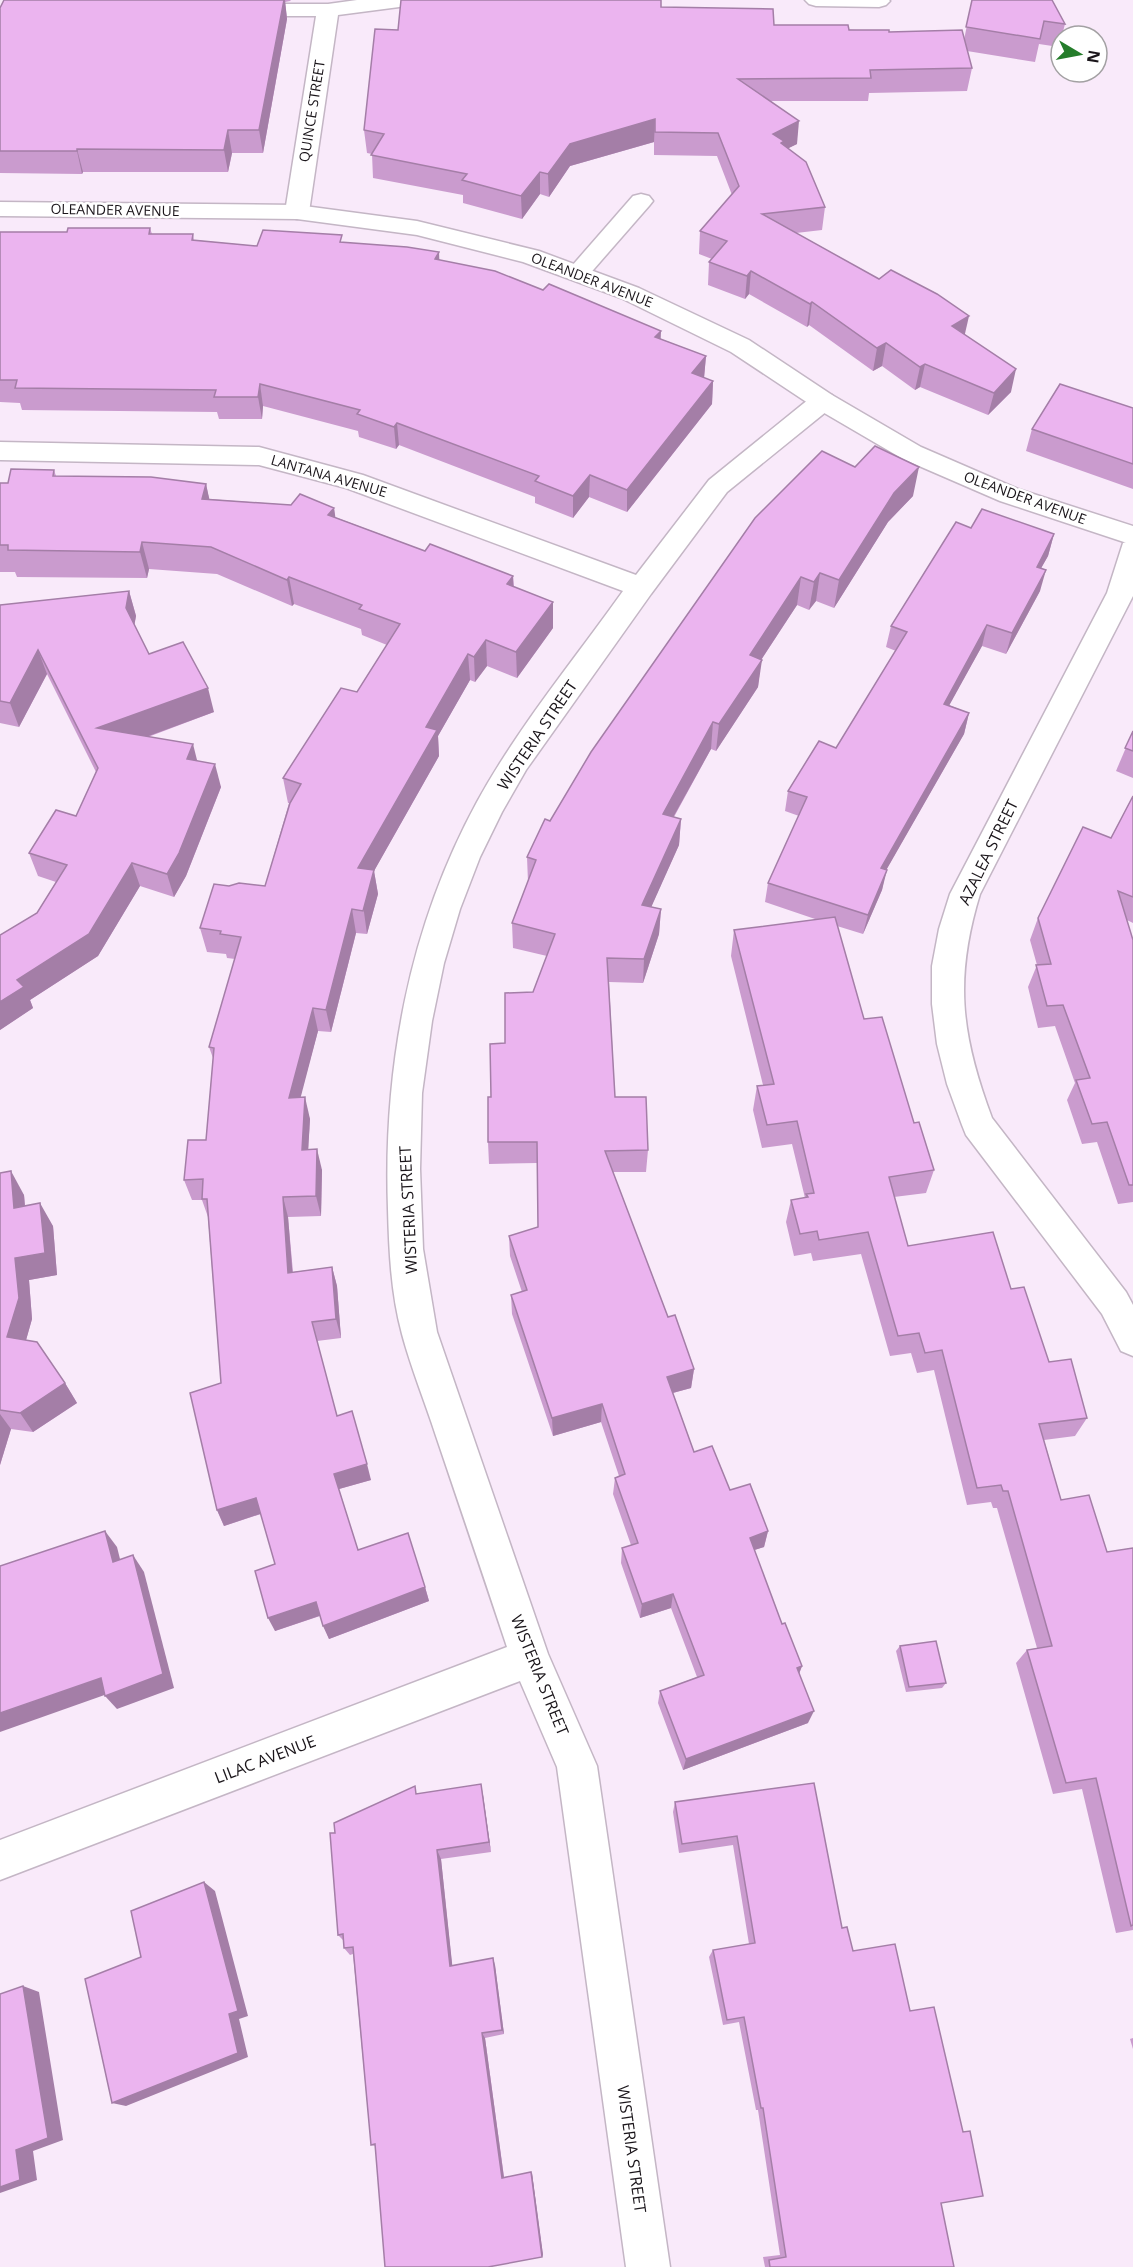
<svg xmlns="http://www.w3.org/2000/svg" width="1133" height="2267" viewBox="0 0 1133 2267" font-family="'Open Sans',sans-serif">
<rect width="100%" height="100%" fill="#f9eafa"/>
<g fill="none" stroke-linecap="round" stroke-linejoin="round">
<defs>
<g id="street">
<path d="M357,0H418L414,4L407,6L338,15L309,212L305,217L297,219L289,217L285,212L316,16H241L233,15L230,10L233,5L241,4H328Z"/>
<path d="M805,0H889L890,1L886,5L879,7L816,6L809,4Z"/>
<path d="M641,194L649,196L653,201L649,206L587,277L579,280L571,277L567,272L571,267L633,196Z"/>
<path d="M823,393L832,395L836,401L832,407L727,492L651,594L526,770L502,812L480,857L460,909L444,963L432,1021L422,1093L420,1169L423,1249L437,1332L548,1654L597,1766L670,2267H626L557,1767L520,1681L0,1880V1840L507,1647C484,1577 460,1507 436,1436C425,1402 411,1368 402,1334C391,1294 389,1250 388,1209C383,1068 409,927 477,802C518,727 574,660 623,591L346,488L259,465L0,460V442L259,447L363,475L636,575L709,480L814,395Z"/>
<path d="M1133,540V596L980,894C954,979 961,1035 992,1118L1126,1292L1133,1305V1356L1121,1351L1102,1314L966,1135L962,1125L947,1084L937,1044L932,1004V966L939,929L950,894L1107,593L1123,543Z"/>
</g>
<path id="secondary" d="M0,202L297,205L417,221L539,251L639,288L749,340L832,395L921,447L1018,489L1133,526V545L1000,501L903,459L814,407L731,352L621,298L523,262L417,235L297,219L0,216Z"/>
</defs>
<!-- street casing -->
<use href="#street" stroke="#c4b6c5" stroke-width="3"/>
<!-- secondary casing -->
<use href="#secondary" stroke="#c4b6c5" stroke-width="3"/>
<!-- street -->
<use href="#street" fill="#fff" fill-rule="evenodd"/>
<!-- secondary -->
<use href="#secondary" fill="#fff" fill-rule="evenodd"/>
</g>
<!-- wall -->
<g fill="#ca9bce">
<path d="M4,0H291L290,1L285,2L287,19L263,153H232L228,172H83L82,174L0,173V8Z"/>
<path d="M972,0L1065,24L1059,47L1039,44L1035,62L967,51L972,68L967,91L869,93L868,101H771L797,144L788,148L825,207L822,230L796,233L965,335L1011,392L988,415L920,387L915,390L882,366L873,371L809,325L807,327L749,294L745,299L708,285L709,262L712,259L699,254L700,231L732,195L717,156L654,155V142L570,166L549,197L540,194L522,219L463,203V195L373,178L372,154L367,153L364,130L398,30L661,7L774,25L889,32L964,40Z"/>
<path d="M150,228L152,234H193L194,240L257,246L343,242L439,252V260L661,339L706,356L704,378L713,381L712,404L627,512L589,497L573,518L535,503V497L399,445L396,449L359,437L358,431L263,406L262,419H219L217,412L22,410L20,403L0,402V232H67Z"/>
<path d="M1133,408V489L1026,451L1032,429Z"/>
<path d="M54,470L56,476L206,484L209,499L334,508L335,517L425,551L513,576L514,587L553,602V628L517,678L487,666L475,682L470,680L438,736L439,756L374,871L378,894L367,934L356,933L331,1032L318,1031L300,1097L310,1119L308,1150L322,1170L321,1216L288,1217L293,1272L332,1267L337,1286L341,1338L317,1341L337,1416L371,1480L339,1489L358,1550L425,1587L429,1601L329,1639L320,1616L275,1631V1564L261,1514L224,1526L217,1510L221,1383L208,1217L202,1200H192L184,1180L206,1140L213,1058L209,1047L235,959L227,958L226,954L207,952L200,928L229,886H265L289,803H288L283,778L357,692L387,645L362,635L361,629L294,604L292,606L217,574L149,569L147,578L17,577L15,572H0V483H8Z"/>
<path d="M913,496L888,522L834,608L816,601L809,610L797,605L761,660L758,687L716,751L711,749L674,817L681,819L679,845L651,907L661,909L659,934L643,983L609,982L615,1097L648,1150L646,1172H613L668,1317L694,1369L691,1388L673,1393L694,1452L768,1531L764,1547L754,1550L782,1624L802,1666L799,1674L808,1723L683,1770L658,1703L660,1691L697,1677L671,1608L640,1618L621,1563L622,1548L631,1545L613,1494L615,1478L619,1476L601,1422L553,1436L512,1314L511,1295L522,1292L510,1256L509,1236L538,1227L537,1163L489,1164L488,1142L491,1097L505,1043L533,992L547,956L513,948L512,923L528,882L527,857L755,518Z"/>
<path d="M971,528L1054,534L1048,556L1041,568L1040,591L1006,654L982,646L949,705L969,713L964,734L886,870L882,890L863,934L837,926L864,1019L914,1123L934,1170L926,1193L894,1197L908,1246L1011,1289L1049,1362L1087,1418L1075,1436L1044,1440L1061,1500L1107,1552L1133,1548V1930L1116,1933L1082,1789L1053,1794L1016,1663L1027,1650L1037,1648L997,1508H993L991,1502L967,1505L934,1370L917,1373L911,1353L890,1356L861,1254L813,1261L811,1253L794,1256L786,1222L791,1200L805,1198L792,1144L762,1148L753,1110L757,1086L763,1085L731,956L734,930L818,920L765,902L768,883L799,816L785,811L788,791L836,748L896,651L886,647L891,626Z"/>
<path d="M129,591L136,616L134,625L149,654L214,712L148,737L197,760L221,787L186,876L174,897L140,886L98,956L30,1000L33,1008L0,1030L37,913L56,882L38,876L29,853L76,816L96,772L47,674L19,727L0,723V605Z"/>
<path d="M1133,731V778L1116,771Z"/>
<path d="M1133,796V923L1127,920L1133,940V1202L1118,1204L1097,1142L1082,1144L1067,1100L1075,1083L1055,1026L1038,1028L1028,987L1037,965L1030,940L1038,918L1111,838Z"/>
<path d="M0,1173L24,1195L25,1206L53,1226L57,1275L29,1280L32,1319L26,1340L65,1383L77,1403L33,1432L11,1429L0,1465Z"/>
<path d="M900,1646L946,1683L942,1688L906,1692L896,1651Z"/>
<path d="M814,1783L842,1928L853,1951L941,2203L954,2267H765L763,2257L780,2255L758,2110H756L739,2022L723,2025L709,1957L713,1950L749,1944L733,1845L679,1853L673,1812L675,1802Z"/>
<path d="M418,1794L483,1795L491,1852L441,1859L452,1965H495L504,2034L485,2038L504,2177L532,2173L543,2255L375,2146L371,2145L353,1954L350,1955L344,1948V1941L338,1935L335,1833Z"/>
<path d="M1133,2038V2049L1130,2039Z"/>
</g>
<!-- shaded-wall -->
<g fill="#a47ea7">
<path d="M284,0H285L287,19L263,153L259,130Z"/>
<path d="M655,119L654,142L570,166L549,197L548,174L570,144Z"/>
<path d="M799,121L797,144L783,151L773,134Z"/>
<path d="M228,130L232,153L228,172L224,150Z"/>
<path d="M77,149L83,172L82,174L77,151Z"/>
<path d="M540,172V194L522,219L521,196Z"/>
<path d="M439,252L440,275L435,259Z"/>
<path d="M751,271L749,294L745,299L747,276Z"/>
<path d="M812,302L809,325L807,327L810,304Z"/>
<path d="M969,316L964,338L952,326Z"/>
<path d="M661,331L660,354L655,337Z"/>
<path d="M886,343L882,366L873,371L877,348Z"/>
<path d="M706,356L704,378L692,373Z"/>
<path d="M925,364L920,387L915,390L920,367Z"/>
<path d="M1016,369L1011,392L988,415L994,393Z"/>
<path d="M713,381L712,404L627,512V490Z"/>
<path d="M260,384L263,406L262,419L258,397Z"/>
<path d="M397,423L399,445L396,449L394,427Z"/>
<path d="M919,467L913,496L888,522L834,608L839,580L894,493Z"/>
<path d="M590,475L589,497L573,518V496Z"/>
<path d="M206,484L212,511L202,499Z"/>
<path d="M334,508L338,535L328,515Z"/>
<path d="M1054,534L1048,556L1030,588L1037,567Z"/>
<path d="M142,542L149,569L147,578L140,552Z"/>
<path d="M1046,570L1040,591L1006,654L1012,633Z"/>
<path d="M820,573L816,601L809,610L814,582Z"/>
<path d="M513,576L514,603L507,584Z"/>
<path d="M289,577L294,604L292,606L287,580Z"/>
<path d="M801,577L797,605L746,683L750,655Z"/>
<path d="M129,591L136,616L133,633L126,608Z"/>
<path d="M553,602V628L517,678L516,652Z"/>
<path d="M987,625L982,646L939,724L944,704Z"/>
<path d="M486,640L487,666L475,682L474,657Z"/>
<path d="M38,650L47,674L19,727L10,703Z"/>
<path d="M468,654L470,680L438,736L439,756L374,871L378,894L367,934L358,868L426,727Z"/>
<path d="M762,660L758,687L716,751L719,724Z"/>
<path d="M208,688L214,712L105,752L97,728Z"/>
<path d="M969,713L964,734L876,888L881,868Z"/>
<path d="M713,722L711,749L661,839L663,814Z"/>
<path d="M193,744L199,768L187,759Z"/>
<path d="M215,764L221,787L186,876L174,897L167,874Z"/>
<path d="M681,819L679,845L641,930L642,905Z"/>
<path d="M132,863L140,886L98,956L30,1000L33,1008L0,1030V1002L17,980Z"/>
<path d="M887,870L882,890L863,934L868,915Z"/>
<path d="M352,909L356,933L331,1032L326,1010Z"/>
<path d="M661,909L659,934L643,983L644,959Z"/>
<path d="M313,1008L318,1031L295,1119L289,1098Z"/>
<path d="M305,1097L310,1119L307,1170L302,1150Z"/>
<path d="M317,1149L322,1170L321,1216L316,1196Z"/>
<path d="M11,1171L24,1195L27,1231L14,1208Z"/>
<path d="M283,1197L288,1217L294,1292L288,1273Z"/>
<path d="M40,1203L53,1226L57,1275L29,1280L32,1319L21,1358L7,1337L15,1258Z"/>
<path d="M332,1267L337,1286L341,1338L336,1319Z"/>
<path d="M694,1369L691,1388L665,1395L667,1377Z"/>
<path d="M65,1383L77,1403L33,1432L20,1413Z"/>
<path d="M602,1404L601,1422L553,1436L552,1418Z"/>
<path d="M0,1414L11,1429L0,1465Z"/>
<path d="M367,1464L371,1480L339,1489L334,1474Z"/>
<path d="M256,1498L263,1513L224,1526L217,1510Z"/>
<path d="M105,1531L117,1547L125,1579L113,1562Z"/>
<path d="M768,1531L764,1547L745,1553L750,1538Z"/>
<path d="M133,1555L144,1572L174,1688L117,1709L105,1696Z"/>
<path d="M425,1587L429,1601L329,1639L323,1626Z"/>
<path d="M673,1594L671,1608L640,1618L642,1604Z"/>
<path d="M316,1602L322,1615L275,1631L268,1618Z"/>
<path d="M802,1666L797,1679V1668Z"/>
<path d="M101,1678L113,1692L0,1732V1713Z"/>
<path d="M814,1711L808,1723L683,1770L686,1759Z"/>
<path d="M481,1784L483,1795L491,1852L489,1842Z"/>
<path d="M437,1850L441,1859L453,1972L450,1966Z"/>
<path d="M204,1882L215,1891L248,2016L239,2019L248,2057L126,2106L112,2103L229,2014Z"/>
<path d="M493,1958L495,1965L504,2034L502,2030Z"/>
<path d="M23,1986L39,1992L63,2140L33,2151L37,2180L0,2193V2187L16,2150Z"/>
<path d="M482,2033L485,2038L504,2178H502Z"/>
<path d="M531,2172L532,2173L543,2255L542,2257Z"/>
</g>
<!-- building -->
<g fill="#ebb4ef" stroke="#a47ea7" stroke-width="1.5">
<path d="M4,0H284L259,130H228L224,150L77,149V151H0V8Z"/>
<path d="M401,0H661V7L773,9L774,25H848L849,30H889V32L962,30L972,68L870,70L871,78L738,79L799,121L773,134L784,141L781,143L806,162L825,207L762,214L879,279L891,270L937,294L969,316L952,326L1016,369L994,393L925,364L920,367L886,343L877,348L812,302L810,304L751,271L747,276L709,262L727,241L700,231L739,186L718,133L655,132V119L570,144L548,174L540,172L521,196L462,180L467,174L371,155L384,134L364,130L375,29L398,30Z"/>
<path d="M972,0H1052L1065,24L1044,21L1040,39L966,27Z"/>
<path d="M68,228H150L149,234H193L192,240L257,246L263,230L342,235L340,242L407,247L439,252L435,259L495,271L543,290L549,284L661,331L655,337L706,356L692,373L713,381L627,490L590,475L573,496L535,481L539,476L397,423L394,427L357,414L360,410L260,384L258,397H214L216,390L15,388L17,380H0V232H67Z"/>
<path d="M1060,384L1133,408V464L1032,429Z"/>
<path d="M875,446L919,467L894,493L839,580L820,573L814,582L801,577L750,655L762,660L719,724L713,722L663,814L681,819L642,905L661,909L644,959L607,958L615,1097H646L648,1150L605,1151L668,1317L675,1315L694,1369L667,1377L694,1452L712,1446L730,1490L750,1484L768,1531L750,1538L782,1624L785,1623L802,1666L797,1668L814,1711L686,1759L660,1691L704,1675L673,1594L642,1604L622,1548L638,1543L615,1478L625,1474L602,1404L552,1418L511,1295L527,1290L509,1236L538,1227L537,1142H488V1097H491L490,1044L505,1043V993L533,992L555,934L512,923L536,860L527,857L545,819L550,821L591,752L755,518L822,451L855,467Z"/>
<path d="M11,469L54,470L53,476L151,477L206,484L202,499L291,505L300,494L334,508L328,515L425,551L430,544L513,576L507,584L553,602L516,652L486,640L474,657L468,654L426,727L437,730L358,868L374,870L363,911L352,909L326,1010L313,1008L289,1098L305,1097L302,1150L317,1149L316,1196L283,1197L288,1273L332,1267L336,1319L312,1322L337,1416L352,1411L367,1464L334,1474L358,1550L408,1533L425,1587L323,1626L316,1602L268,1618L255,1571L275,1564L256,1498L217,1510L190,1393L221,1383L207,1199H202L203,1179L184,1180L188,1140H206L214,1048L209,1047L241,937L220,934L221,931L200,928L214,884L229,886L239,883L265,886L290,803L301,784L283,778L341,688L357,692L400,624L359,609L362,605L289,577L287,580L211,547L142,542L140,552L8,550V545H0V483H8Z"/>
<path d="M982,509L1054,534L1037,567L1046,570L1012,633L987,625L944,704L969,713L881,868L887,870L868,915L768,883L807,797L788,791L819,741L836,748L907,632L891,626L956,522L971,528Z"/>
<path d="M129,591L126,608L149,654L183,642L208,688L97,728L193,744L187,759L215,764L179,853L167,874L132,863L89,934L17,980L24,987L0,1002V935L37,913L67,865L29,853L56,810L76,816L98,768L38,650L10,703L0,701V605Z"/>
<path d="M1133,731V751L1125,748Z"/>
<path d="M1133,796V897L1118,891L1133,940V1185H1129L1107,1122L1092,1124L1076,1080L1090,1078L1063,1005L1047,1006L1036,965L1051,964L1038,918L1083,827L1111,838Z"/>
<path d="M835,917L864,1019L882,1017L914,1123L919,1122L934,1170L889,1177L908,1246L993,1232L1011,1289L1024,1287L1049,1362L1071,1359L1087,1418L1039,1424L1061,1500L1089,1495L1107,1552L1133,1548V1925L1131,1926L1096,1778L1066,1783L1027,1650L1052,1646L1008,1491H1003L1001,1485L977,1488L942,1350L925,1353L919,1333L898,1336L868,1232L819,1240L817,1231L800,1234L791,1200L808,1197L806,1194L814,1193L797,1121L767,1125L757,1086L774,1084L734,930Z"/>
<path d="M11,1171L14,1208L40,1203L45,1253L15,1258L19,1298L7,1337L37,1342L65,1383L20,1413L0,1410V1173Z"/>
<path d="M105,1531L113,1562L133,1555L163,1674L105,1696L101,1678L0,1713V1566Z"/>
<path d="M936,1641L946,1683L909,1687L900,1646Z"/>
<path d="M814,1783L842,1928L847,1927L853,1951L895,1944L910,2011L934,2007L963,2132L970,2131L983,2196L941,2203L954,2267H770L769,2260L786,2257L763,2108H761L744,2017L727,2020L713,1950L755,1943L737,1836L682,1844L675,1802Z"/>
<path d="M481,1784L489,1842L437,1850L450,1966L493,1958L502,2030L482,2033L502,2178L531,2172L542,2257L488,2267H385L375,2144L371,2145L353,1947L344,1948L343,1934L338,1935L330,1833H335L334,1823L415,1786L416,1794Z"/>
<path d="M204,1882L238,2011L229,2014L238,2053L112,2103L85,1979L141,1957L131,1911Z"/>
<path d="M23,1986L48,2138L16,2150L20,2180L0,2187V1994Z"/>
</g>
<g text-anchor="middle" stroke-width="5" stroke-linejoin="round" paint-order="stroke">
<!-- far-street labels -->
<g font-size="14" fill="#1a151a" stroke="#fff">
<text transform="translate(312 111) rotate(-81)" y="5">QUINCE STREET</text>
<text transform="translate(115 210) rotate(1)" y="5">OLEANDER AVENUE</text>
<text transform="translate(592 280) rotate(21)" y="5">OLEANDER AVENUE</text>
<text transform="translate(329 476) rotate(16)" y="5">LANTANA AVENUE</text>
<text transform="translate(1025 498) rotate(20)" y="5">OLEANDER AVENUE</text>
</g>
<!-- street labels -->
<g font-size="16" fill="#1a151a" stroke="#fff">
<text transform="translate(537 735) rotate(-56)" y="6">WISTERIA STREET</text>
<text transform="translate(988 852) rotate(-64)" y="6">AZALEA STREET</text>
<text transform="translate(408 1210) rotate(-93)" y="6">WISTERIA STREET</text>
<text transform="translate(540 1675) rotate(68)" y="6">WISTERIA STREET</text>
<text transform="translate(265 1759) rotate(-21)" y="6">LILAC AVENUE</text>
<text transform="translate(632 2149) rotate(82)" y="6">WISTERIA STREET</text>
</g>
</g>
<!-- north arrow -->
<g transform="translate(1079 54) rotate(100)"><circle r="28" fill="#ffffff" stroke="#a3a1a3" stroke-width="1.5"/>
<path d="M0-4.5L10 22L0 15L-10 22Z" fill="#257d2b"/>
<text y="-9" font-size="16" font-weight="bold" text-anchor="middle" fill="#1a151a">N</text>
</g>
</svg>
